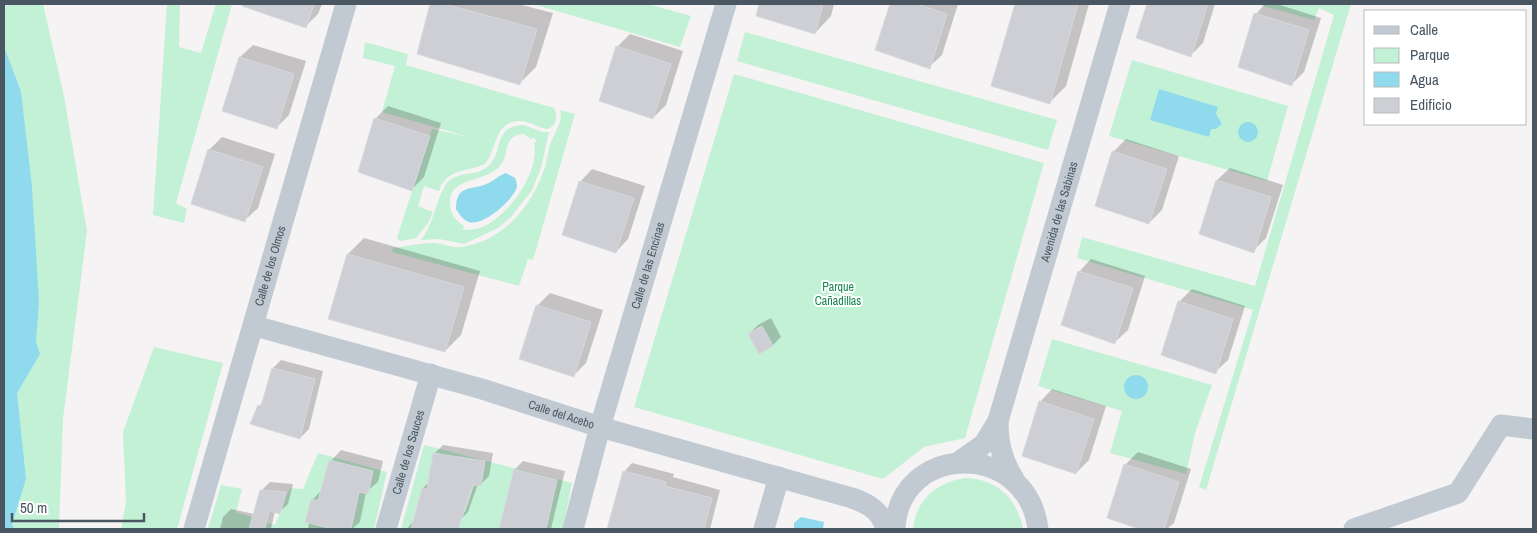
<svg xmlns="http://www.w3.org/2000/svg" width="1537" height="533" viewBox="0 0 1537 533" font-family="'Archivo Narrow',sans-serif">
<rect width="100%" height="100%" fill="#f5f3f3"/>
<!-- green -->
<g fill="#c3f1d5" fill-rule="evenodd">
<path d="M4,4H43L64,96L87,231L63,419L59,529H4Z"/>
<path d="M167,4H180L179,47L201,53L216,4H232L176,203L187,209L184,223L153,215Z"/>
<path d="M533,4H648L691,16L680,47Z"/>
<path d="M1256,4H1351L1206,490L1199,487L1253,310L1077,258L1082,237L1255,286L1334,15L1319,8L1314,20Z"/>
<path d="M745,32L1057,120L1048,150L737,61Z"/>
<path d="M365,42L408,54L406,65L554,108C558,116 557,125 548,129C538,128 531,122 521,121C494,120 497,150 485,164C468,172 446,168 439,191L424,186L418,206L433,212L428,223L416,238L400,241L397,238L432,129L469,137L382,112L395,66L363,58Z"/>
<path d="M1132,60L1288,106L1267,181L1109,136Z"/>
<path d="M734,74L1044,163L965,438L924,447L883,479L634,407Z"/>
<path d="M560,110L575,114L533,260L528,259L519,286L392,252L393,248C407,246 422,243 435,243C444,244 452,248 461,247C509,241 542,194 549,149C551,136 564,123 560,110Z"/>
<path d="M524,125L542,132H549L541,168L532,190L511,217L498,228L464,244L439,239L421,240C434,224 434,205 444,188C453,169 474,178 487,167C505,153 491,126 524,125ZM524,134L531,139L533,137L537,141L534,143C542,175 495,238 463,229L464,226C456,221 450,214 450,204C449,176 484,183 499,167C511,155 501,135 524,134Z"/>
<path d="M1052,339L1212,385L1195,433L1186,474L1110,453L1122,411L1038,386Z"/>
<path d="M154,347L223,363L177,529H121L126,503L123,432Z"/>
<path d="M424,445L572,483L563,529H401Z"/>
<path d="M318,453L387,472L374,529H208L221,485L242,489L236,512L275,525L290,488L303,489Z"/>
<path d="M965,478C997,479 1017,498 1023,529H913C915,500 938,482 965,478Z"/>
</g>
<!-- water -->
<g fill="#90daee">
<path d="M4,46L21,92L32,187L39,302L36,342L40,354L17,393L26,479L12,524L14,529H4Z"/>
<path d="M1159,89L1218,107L1216,114L1222,124L1216,129H1211L1209,137L1150,120Z"/>
<circle cx="1248" cy="132" r="10"/>
<path d="M506,173L515,178C516,180 517,184 517,186C515,199 483,227 469,222C463,220 459,214 456,209C456,183 473,191 489,183C495,180 499,175 506,173Z"/>
<circle cx="1136" cy="387" r="12"/>
<path d="M801,517L824,522L823,529H794V523Z"/>
</g>
<!-- shadow -->
<g fill="#0003" fill-rule="evenodd">
<path d="M255,4H322L318,14L306,26L253,9Z"/>
<path d="M432,4H518L553,13L536,67L520,83L419,53Z"/>
<path d="M761,4H834L831,16L815,33L757,15Z"/>
<path d="M891,4H958L942,55L929,67L877,50Z"/>
<path d="M1016,4H1089L1066,86L1050,102L993,85Z"/>
<path d="M1148,4H1215L1203,43L1191,55L1138,37Z"/>
<path d="M1265,4H1277L1321,18L1304,72L1292,84L1256,14Z"/>
<path d="M630,34L683,51L666,105L653,118L617,47Z"/>
<path d="M253,45L306,61L289,115L276,128L224,110L240,57Z"/>
<path d="M388,106L441,123L424,177L412,189L375,119Z"/>
<path d="M222,137L275,154L258,208L245,220L209,150Z"/>
<path d="M1126,139L1179,156L1162,210L1149,223L1113,152Z"/>
<path d="M1230,168L1283,185L1266,238L1253,251L1217,180Z"/>
<path d="M592,169L645,186L628,239L616,252L580,182Z"/>
<path d="M364,238L480,271L461,335L445,351L330,318L348,254Z"/>
<path d="M1091,259L1145,276L1128,330L1115,342L1079,272Z"/>
<path d="M1192,289L1245,306L1228,360L1215,372L1179,302Z"/>
<path d="M550,293L603,310L586,363L573,376L537,306Z"/>
<path d="M771,318L781,337L773,345L760,353L749,334L758,325Z"/>
<path d="M281,360L323,371L309,429L300,438L259,406L264,401L273,368Z"/>
<path d="M1052,389L1106,406L1089,460L1076,473L1040,402Z"/>
<path d="M443,445L493,453L489,476L480,485L478,484L468,512L460,520L458,529H407L414,520L423,488L429,482L434,454ZM474,479H476L465,512H462Z"/>
<path d="M341,450L383,461L378,482L366,492L360,522L352,529H308L312,500L322,490L331,461Z"/>
<path d="M1138,452L1191,469L1174,523L1167,529H1143L1109,518L1125,465Z"/>
<path d="M523,461L565,471L551,529H500L515,469Z"/>
<path d="M632,463L674,474L673,477L720,490L710,529H609L624,472Z"/>
<path d="M270,482L293,484L288,504L279,512L275,511L271,529H220L223,517L231,509L254,514L261,491Z"/>
</g>
<!-- building -->
<g fill="#cdcfd5" stroke="#d7d9de">
<path d="M242,4H314L306,28L242,6Z"/>
<path d="M430,4H444L537,29L520,85L417,54Z"/>
<path d="M759,4H823L815,34L756,16Z"/>
<path d="M890,4H917L947,14L930,69L875,50Z"/>
<path d="M1015,4H1078L1050,104L991,86Z"/>
<path d="M1147,4H1208L1191,57L1136,38Z"/>
<path d="M1254,13L1309,30L1292,86L1238,67Z"/>
<path d="M616,46L671,64L653,119L599,101Z"/>
<path d="M239,57L294,74L277,129L222,111Z"/>
<path d="M374,118L430,136L412,191L358,172Z"/>
<path d="M208,149L263,167L245,222L191,204Z"/>
<path d="M1112,151L1167,169L1149,224L1095,206Z"/>
<path d="M1216,180L1271,197L1254,253L1199,234Z"/>
<path d="M579,181L634,198L616,253L562,235Z"/>
<path d="M347,254L464,287L445,352L328,319Z"/>
<path d="M1078,271L1133,288L1115,344L1061,325Z"/>
<path d="M1178,301L1233,319L1216,374L1161,355Z"/>
<path d="M536,305L591,322L574,377L519,359Z"/>
<path d="M762,326L773,346L759,354L748,334Z"/>
<path d="M272,368L315,379L300,439L250,424L258,405L261,406Z"/>
<path d="M1039,401L1094,419L1076,474L1022,456Z"/>
<path d="M433,453L485,461L481,486L473,485L458,529H411L422,488L427,489Z"/>
<path d="M329,460L373,471L368,494L359,492L351,529H333L305,522L311,499L318,501Z"/>
<path d="M1124,464L1179,482L1164,529H1139L1107,518Z"/>
<path d="M514,469L557,480L546,529H499Z"/>
<path d="M623,471L666,482L665,486L712,498L704,529H607Z"/>
<path d="M260,490L286,492L280,514L269,511L265,529H249Z"/>
</g>
<g fill="none" stroke-linecap="round" stroke-linejoin="round">
<!-- street -->
<g stroke="#c1cad2" stroke-width="21">
<path id="s1" d="M255,326L482,389L600,427L852,498C869,504 881,511 886,529"/>
<path d="M998,421C998,443 1002,460 1014,479"/>
<path id="s2" d="M957,463L984,444L998,421L1120,4"/>
<path id="s3" d="M194,529L346,4"/>
<path id="s4" d="M386,529L431,374"/>
<path id="s5" d="M573,529L600,427L726,4"/>
<path d="M764,529L779,477"/>
<path d="M895,529C899,442 1027,440 1038,529"/>
<path d="M1354,529L1458,493L1501,425L1533,429"/>
</g>
</g>
<g text-anchor="middle" stroke-width="4" stroke-linejoin="round" paint-order="stroke">
<!-- street labels -->
<g font-size="12" fill="#4a5661" stroke="#fff">
<text dy="4" stroke="none"><textPath href="#s2" startOffset="278">Avenida de las Sabinas</textPath></text>
<text dy="4" stroke="none"><textPath href="#s5" startOffset="274">Calle de las Encinas</textPath></text>
<text dy="4" stroke="none"><textPath href="#s3" startOffset="274">Calle de los Olmos</textPath></text>
<text dy="4" stroke="none"><textPath href="#s1" startOffset="319">Calle del Acebo</textPath></text>
<text dy="4" stroke="none"><textPath href="#s4" startOffset="80">Calle de los Sauces</textPath></text>
</g>
<!-- park labels -->
<g font-size="12" fill="#17864f" stroke="#fff">
<text x="838" y="291">Parque<tspan x="838" dy="14">Cañadillas</tspan></text>
</g>
</g>
<!-- border -->
<rect width="1537" height="533" fill="none" stroke="#4a5661" stroke-width="10"/>
<!-- legend -->
<rect x="1364" y="10" width="162" height="115" fill="#ffffff" stroke="#b7bbc0"/>
<rect x="1374" y="26" width="25" height="8" fill="#c1cad2" stroke="#b7bbc0"/>
<text x="1410" y="35" font-size="15" fill="#4a5661">Calle</text>
<rect x="1374" y="48" width="25" height="15" fill="#c3f1d5" stroke="#b7bbc0"/>
<text x="1410" y="60" font-size="15" fill="#4a5661">Parque</text>
<rect x="1374" y="72" width="25" height="15" fill="#90daee" stroke="#b7bbc0"/>
<text x="1410" y="85" font-size="15" fill="#4a5661">Agua</text>
<rect x="1374" y="98" width="25" height="15" fill="#cdcfd5" stroke="#b7bbc0"/>
<text x="1410" y="110" font-size="15" fill="#4a5661">Edificio</text>
<!-- scale -->
<path d="M12 513v8h132v-8" fill="none" stroke="#4a5661" stroke-width="2.5"/>
<text x="20" y="513" font-size="15" fill="#4a5661" stroke="#ffffff" stroke-width="4" paint-order="stroke">50 m</text>
</svg>
